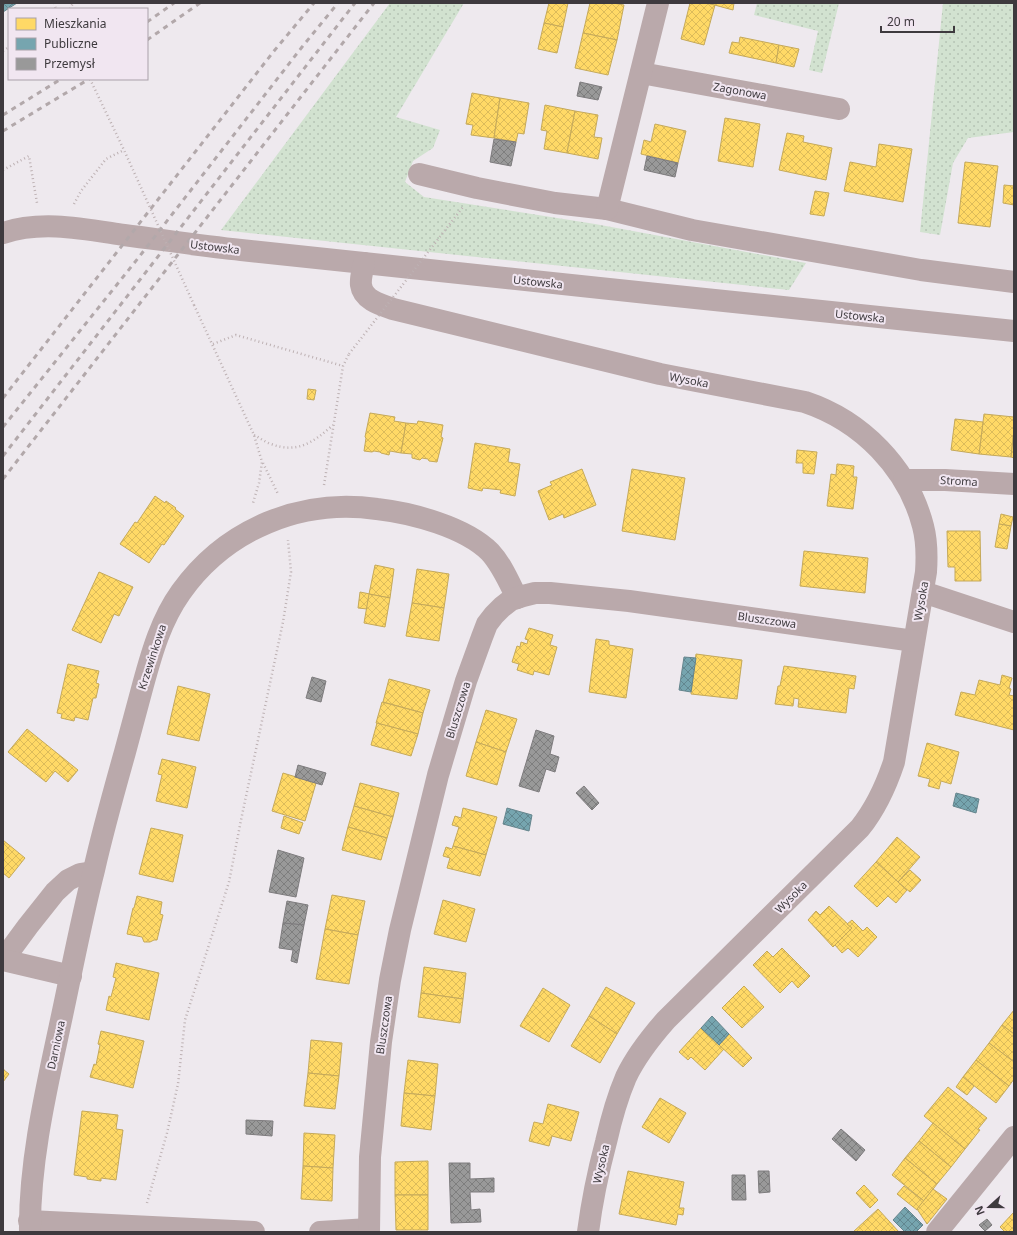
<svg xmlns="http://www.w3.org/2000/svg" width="1017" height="1235" viewBox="0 0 1017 1235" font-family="'Noto Sans',sans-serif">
<defs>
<pattern id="grass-dots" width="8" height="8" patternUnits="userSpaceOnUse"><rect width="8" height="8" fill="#d2e2d0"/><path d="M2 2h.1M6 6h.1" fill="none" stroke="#b5c3b4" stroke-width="1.8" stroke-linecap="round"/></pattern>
<pattern id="homes-cross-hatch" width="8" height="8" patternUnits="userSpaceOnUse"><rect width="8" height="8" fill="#ffd966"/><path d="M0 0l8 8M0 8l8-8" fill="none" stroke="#dcbb5a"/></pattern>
<pattern id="public-cross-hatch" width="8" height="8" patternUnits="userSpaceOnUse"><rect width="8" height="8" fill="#76a5af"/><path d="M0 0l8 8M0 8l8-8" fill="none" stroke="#628790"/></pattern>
<pattern id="industry-cross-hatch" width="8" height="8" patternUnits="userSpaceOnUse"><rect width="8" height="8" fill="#999"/><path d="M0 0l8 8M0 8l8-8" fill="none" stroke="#7e7e7e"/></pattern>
</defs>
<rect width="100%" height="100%" fill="#eee9ee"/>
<!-- grass -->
<g fill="url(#grass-dots)">
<path d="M390,3H464L396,117L440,130L433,148L413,161L405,182L424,197L595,224L806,263L789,290L221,230Z"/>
<path d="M757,3H839L822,73L809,70L818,31L754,15Z"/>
<path d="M943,3H1014V132L968,138L953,163L940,235L920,232Z"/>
</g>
<!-- homes -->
<g fill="url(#homes-cross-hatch)" stroke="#c5a95a">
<path d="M549,3H568L563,27L544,23Z"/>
<path d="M590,3H613L624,5L617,40L583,33Z"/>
<path d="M690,3H707L715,5L704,45L681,39Z"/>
<path d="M707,3H734L733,10Z"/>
<path d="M544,23L563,27L557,53L538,49Z"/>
<path d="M583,33L617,40L608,75L575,68Z"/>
<path d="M740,37L779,45L776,63L729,53L732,42L739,43Z"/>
<path d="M779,45L799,49L794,67L776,63Z"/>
<path d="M472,93L500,98L494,138L471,135L473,125L466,124Z"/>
<path d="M500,98L529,103L524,134L518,133L516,142L494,138Z"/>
<path d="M545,105L575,111L567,153L544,149L547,131L541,130Z"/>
<path d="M575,111L598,115L594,137L602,138L598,159L567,153Z"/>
<path d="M725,118L760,124L753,167L718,161Z"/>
<path d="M655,124L686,131L678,163L641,154L644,140L651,142Z"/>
<path d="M787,133L804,136L803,142L832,148L826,180L779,170Z"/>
<path d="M879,144L912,149L903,202L844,191L850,162L876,167Z"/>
<path d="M965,162L998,166L990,227L958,223Z"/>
<path d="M1004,185L1014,186V205L1003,203Z"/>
<path d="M815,191L829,193L824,216L810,214Z"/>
<path d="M308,389L316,390L314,400L307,399Z"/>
<path d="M370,413L395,417L394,421L406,423L401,453L390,451L389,455L381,453L380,452L374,451L372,452L364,451L366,438L365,437Z"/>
<path d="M984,414L1014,417V430L1011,457L979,454Z"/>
<path d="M955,419L983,422L979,454L951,450Z"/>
<path d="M418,421L443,425L441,437L443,438L437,462L429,461L428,459L422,458L420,460L412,458V454L401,453L406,423L417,424Z"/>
<path d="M1014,430V458L1011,457Z"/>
<path d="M475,443L510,449L508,462L520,464L515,496L500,493L501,490L483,488L482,491L468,488Z"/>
<path d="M797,450L817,452L814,474L803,473V463H796Z"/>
<path d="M837,464L854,466L853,477H857L853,509L827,506L831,474L836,475Z"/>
<path d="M582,469L596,505L564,518L563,514L549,520L538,491L552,485L550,482Z"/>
<path d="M632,469L685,478L675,540L622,531Z"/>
<path d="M155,496L165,503L166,501L176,508L175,509L184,516L164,545L162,544L149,563L120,544L135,522L137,523Z"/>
<path d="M1001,514L1013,517L1011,526L999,524Z"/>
<path d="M999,524L1011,526L1007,549L995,547Z"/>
<path d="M947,531H980L981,581H955V567H948Z"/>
<path d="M804,551L868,558L865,593L800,586Z"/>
<path d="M375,565L394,569L390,598L369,594Z"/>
<path d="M417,569L449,574L444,608L412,603Z"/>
<path d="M99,572L133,587L119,616L114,614L101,643L72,630Z"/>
<path d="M360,592L370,594L367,609L358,608Z"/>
<path d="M369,594L390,598L385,627L364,623Z"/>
<path d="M412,603L444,608L439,641L406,636Z"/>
<path d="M529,628L553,635L550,645L557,647L549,675L534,671L533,675L517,670L519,664L512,662L517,646L520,647L521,642L527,644L528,640L525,639Z"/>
<path d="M596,639L609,641V645L633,649L626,698L589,692Z"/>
<path d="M696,654L742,660L737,699L691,694Z"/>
<path d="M68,664L99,671L96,683L99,684L96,698H93L88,720L75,717L74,721L61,718L62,714L57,713Z"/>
<path d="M784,666L856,676L854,689L849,688L846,713L798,707L799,699L794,698L793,706L775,704L778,686H780Z"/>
<path d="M1002,675L1012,678L1009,688L1011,689L1009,695L1014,696V730L955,715L961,692L975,695L979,680L1000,685Z"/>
<path d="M389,679L430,690L423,713L383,702Z"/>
<path d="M178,686L210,694L199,741L167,734Z"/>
<path d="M382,702L423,713L418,734L376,723Z"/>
<path d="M486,710L517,719L506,752L476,742Z"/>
<path d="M377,723L418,734L411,756L371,745Z"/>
<path d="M27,729L78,770L68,782L55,771L46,782L8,752Z"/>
<path d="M476,742L506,752L497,785L466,776Z"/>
<path d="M927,743L959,752L951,784L941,781L939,789L928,786L930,779L918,776Z"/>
<path d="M162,759L196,767L187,808L156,801L162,775L158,774Z"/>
<path d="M283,773L316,783L305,821L272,811Z"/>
<path d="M360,783L399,793L393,817L354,806Z"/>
<path d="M354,806L393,817L387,838L348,827Z"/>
<path d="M463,808L497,817L486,855L453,846L459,827L452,825L455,816L461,818Z"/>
<path d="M284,816L303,823L299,834L281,828Z"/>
<path d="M348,827L387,838L381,860L342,850Z"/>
<path d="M151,828L183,835L173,882L139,874Z"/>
<path d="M897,837L920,857L898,882L876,862Z"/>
<path d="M3,840L25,858L9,878L3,873Z"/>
<path d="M453,846L486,855L480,876L447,868L450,858L443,856L446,847L452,849Z"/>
<path d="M876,862L907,890L896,903L888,896L877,907L854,886Z"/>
<path d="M910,870L921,880L910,892L898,882Z"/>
<path d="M332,895L365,901L358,935L325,929Z"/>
<path d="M137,896L162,902L160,914L163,915L157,940H154L150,942H144L142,937L127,934L133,908H134Z"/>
<path d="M443,900L475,909L466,942L434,934Z"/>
<path d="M829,906L852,928L833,947L808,920L816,911L820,915Z"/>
<path d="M852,920L863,931L867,927L877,937L858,957L848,948L842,953L835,945L852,928L847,924Z"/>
<path d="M325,929L358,935L349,984L316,979Z"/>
<path d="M782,948L810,976L798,988L792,981L780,993L753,965L767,951L773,957Z"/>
<path d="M116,963L159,973L149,1020L106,1010L109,996L111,997L116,978L113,977Z"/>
<path d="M424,967L466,973L463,999L421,993Z"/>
<path d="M744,986L764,1007L742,1028L722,1008Z"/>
<path d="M606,987L635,1003L617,1034L589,1016Z"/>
<path d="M543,988L570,1005L549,1042L520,1026Z"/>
<path d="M421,993L463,999L460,1023L418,1017Z"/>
<path d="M1014,1010V1034L1002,1025Z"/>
<path d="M589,1016L617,1034L600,1063L571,1046Z"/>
<path d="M1002,1025L1014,1034V1062L989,1043Z"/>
<path d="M701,1028L724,1049L705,1070L691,1057L688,1060L679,1052Z"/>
<path d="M101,1031L144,1041L133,1088L90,1077L94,1064L96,1065L100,1045L98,1044Z"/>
<path d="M729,1034L752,1058L743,1067L719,1045Z"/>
<path d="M311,1040L342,1043L339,1076L308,1073Z"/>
<path d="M989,1043L1014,1062V1079L1009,1086L976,1060Z"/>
<path d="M408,1060L438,1064L435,1096L404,1093Z"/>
<path d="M976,1060L1009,1086L996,1103L963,1077Z"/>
<path d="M3,1067L4,1070L9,1074L3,1082Z"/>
<path d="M308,1073L339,1076L335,1109L304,1106Z"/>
<path d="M963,1077L974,1086L967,1095L956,1087Z"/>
<path d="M948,1087L987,1118L978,1129L980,1130L965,1149L924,1116Z"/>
<path d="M404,1093L435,1096L431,1130L401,1126Z"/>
<path d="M660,1098L686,1113L669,1143L642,1127Z"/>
<path d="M548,1104L579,1112L571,1141L552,1136L549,1146L529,1141L534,1122L543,1124Z"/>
<path d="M82,1111L118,1115L116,1129L123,1130L116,1180L101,1178V1181L87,1179V1177L74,1175Z"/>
<path d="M933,1123L965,1149L951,1167L919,1141Z"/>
<path d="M304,1133L335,1135L333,1168L303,1166Z"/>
<path d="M919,1141L951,1167L937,1184L905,1158Z"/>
<path d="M905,1158L937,1184L924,1201L892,1175Z"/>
<path d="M428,1161V1195H395V1162Z"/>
<path d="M303,1166L333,1168L332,1201L301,1199Z"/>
<path d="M628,1171L684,1182L679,1208H684L683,1215L678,1214L676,1225L619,1214Z"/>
<path d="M864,1185L878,1200L870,1208L856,1193Z"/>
<path d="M904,1186L924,1201L917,1210L897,1194Z"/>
<path d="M933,1189L947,1199L927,1224L917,1209Z"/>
<path d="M395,1195H428V1230H396Z"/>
<path d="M878,1209L899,1232H853Z"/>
<path d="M1014,1212V1232H1005L1000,1227Z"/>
</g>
<!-- public -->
<g fill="url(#public-cross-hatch)" stroke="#65858d">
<path d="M3,3H17L3,12Z"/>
<path d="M684,657L696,658L691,692L679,690Z"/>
<path d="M956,793L979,799L976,813L953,806Z"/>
<path d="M507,808L532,815L529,831L503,824Z"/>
<path d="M712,1016L729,1034L719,1045L701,1028Z"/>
<path d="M905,1207L923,1225L916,1232H905L893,1220Z"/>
</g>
<!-- industry -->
<g fill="url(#industry-cross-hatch)" stroke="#7e7c7e">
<path d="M580,82L602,87L598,100L577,96Z"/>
<path d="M494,139L516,142L511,166L490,162Z"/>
<path d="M647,156L678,163L675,177L644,170Z"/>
<path d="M312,677L326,681L321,702L306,698Z"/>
<path d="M536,730L554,736L550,754L559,757L555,772L546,769L539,792L519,786Z"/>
<path d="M298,765L326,773L322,785L295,777Z"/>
<path d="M584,786L599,803L592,810L576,793Z"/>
<path d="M278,850L304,858L296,897L269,892Z"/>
<path d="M287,901L308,905L304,925L283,923Z"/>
<path d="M283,923L304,925L297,963L291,961L293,950L279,948Z"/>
<path d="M246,1120L273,1121L272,1136L246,1134Z"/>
<path d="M841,1129L865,1150L856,1161L832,1139Z"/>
<path d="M449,1163H470V1179L494,1178V1192H470L471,1210L480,1209L481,1222L451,1223Z"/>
<path d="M758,1171H769L770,1192L759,1193Z"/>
<path d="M732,1175H745L746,1200H732Z"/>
<path d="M987,1219L992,1225L985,1231L979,1225Z"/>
</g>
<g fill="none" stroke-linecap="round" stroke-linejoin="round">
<!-- path -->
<g stroke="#bdb1b3" stroke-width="2.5" stroke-dasharray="1 3" stroke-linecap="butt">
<path d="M54,3L56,9"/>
<path d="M70,9L73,3"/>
<path d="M3,51L9,47"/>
<path d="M3,170L29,156L37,203"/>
<path d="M74,204L81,191L106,159L124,150"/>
<path d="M194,305L254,435L262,462L259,483L253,503"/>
<path d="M213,344L236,335L343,366"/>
<path d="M254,435C260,438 265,442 271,444C297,454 314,442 333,425"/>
<path d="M263,463L278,494"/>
<path d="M324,485L343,366L349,354"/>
<path d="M147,1203L167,1133L178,1084L185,1020L229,882L241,820L283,622L291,572L288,540"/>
</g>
<!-- minor -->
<g stroke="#baa9ab" stroke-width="22">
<path d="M641,73L839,109"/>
<path d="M419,174L477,188L555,203L607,209L692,230L921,270L1014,282"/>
<path d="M607,209L658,3"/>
<path d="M3,233C42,220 84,229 124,235C163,240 202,246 241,250C499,277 756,305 1014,331"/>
<path d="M364,263C363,270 360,278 361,285C363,300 381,305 393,309L660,374L805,402C862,421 908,468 923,526C927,541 927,557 926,572L894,762C886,786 876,808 860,828L666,1020C651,1037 636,1056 626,1077C617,1098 611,1120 606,1142C598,1172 592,1201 588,1232"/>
<path d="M904,480H945L1014,484"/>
<path d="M923,592L1014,622"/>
<path d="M3,960L28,926L55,892L68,880L80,874L93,872"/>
<path d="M3,960L71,976"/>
<path d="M29,1221L254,1232"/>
<path d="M30,1232C29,1159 48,1082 63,1011C73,964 82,917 94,870C103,830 114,791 125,752C131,729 137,707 143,685C152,652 161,620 181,592C226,529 301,498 377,509C412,513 465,527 490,552C502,565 509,582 517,598"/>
<path d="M320,1232L369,1229"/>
<path d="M369,1232L370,1157L381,1042L390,980L400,930L438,775L466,681L482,637L487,624L494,615L502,607L511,600L523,596L535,593H550L629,601L914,641"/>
<path d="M937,1232L1014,1137"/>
</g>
<!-- rail -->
<g stroke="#b2a8aa" stroke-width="3" stroke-dasharray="5 5" stroke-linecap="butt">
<path d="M147,22L174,3"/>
<path d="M147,40L200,3"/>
<path d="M3,115L61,79"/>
<path d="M3,131L89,79"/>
<path d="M3,398L274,51L314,3"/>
<path d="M3,427L139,257L302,47L338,3"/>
<path d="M3,456L355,3"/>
<path d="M3,479L374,3"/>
</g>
<!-- path-bridge -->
<g stroke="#bdb1b3" stroke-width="2.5" stroke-dasharray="1 3" stroke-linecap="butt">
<path d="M90,79L124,150L194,305"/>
<path d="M349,354L463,207"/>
</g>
</g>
<g text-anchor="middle" stroke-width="4" stroke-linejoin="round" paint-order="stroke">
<!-- street labels -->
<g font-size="11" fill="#3e3a3e" stroke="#f1e6f1">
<text transform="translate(740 91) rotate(10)" y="4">Zagonowa</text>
<text transform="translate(215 247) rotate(7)" y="4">Ustowska</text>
<text transform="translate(538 282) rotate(6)" y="4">Ustowska</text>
<text transform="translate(860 316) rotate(6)" y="4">Ustowska</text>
<text transform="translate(689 380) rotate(11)" y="4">Wysoka</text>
<text transform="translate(959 481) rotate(3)" y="4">Stroma</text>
<text transform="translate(921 601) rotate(-80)" y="4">Wysoka</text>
<text transform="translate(767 620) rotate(8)" y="4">Bluszczowa</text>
<text transform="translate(152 657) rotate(-72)" y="4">Krzewinkowa</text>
<text transform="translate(458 710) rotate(-73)" y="4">Bluszczowa</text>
<text transform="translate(791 897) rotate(-45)" y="4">Wysoka</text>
<text transform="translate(384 1025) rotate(-82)" y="4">Bluszczowa</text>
<text transform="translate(56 1045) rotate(-78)" y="4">Darniowa</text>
<text transform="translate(601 1164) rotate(-77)" y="4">Wysoka</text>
</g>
</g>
<!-- border -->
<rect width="1017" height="1235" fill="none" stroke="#3e3a3e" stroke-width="8"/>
<!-- legend -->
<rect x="8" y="8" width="140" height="72" fill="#f1e6f1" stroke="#a9a1a9"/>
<rect x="16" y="18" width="20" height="12" fill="#ffd966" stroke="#a9a1a9"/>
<text x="44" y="28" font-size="12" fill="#3e3a3e">Mieszkania</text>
<rect x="16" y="38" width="20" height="12" fill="#76a5af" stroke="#a9a1a9"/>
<text x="44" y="48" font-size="12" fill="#3e3a3e">Publiczne</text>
<rect x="16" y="58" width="20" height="12" fill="#999999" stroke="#a9a1a9"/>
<text x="44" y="68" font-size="12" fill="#3e3a3e">Przemysł</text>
<!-- north arrow -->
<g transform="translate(989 1207) rotate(249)" stroke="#f1e6f1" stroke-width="3" paint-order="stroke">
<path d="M0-3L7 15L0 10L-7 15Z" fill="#3e3a3e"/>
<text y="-6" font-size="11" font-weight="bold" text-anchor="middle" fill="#3e3a3e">N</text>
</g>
<!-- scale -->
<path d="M881 26v6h73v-6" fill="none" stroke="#3e3a3e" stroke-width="2"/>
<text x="887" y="26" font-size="12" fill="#3e3a3e" stroke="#f1e6f1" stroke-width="3" paint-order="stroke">20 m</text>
</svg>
